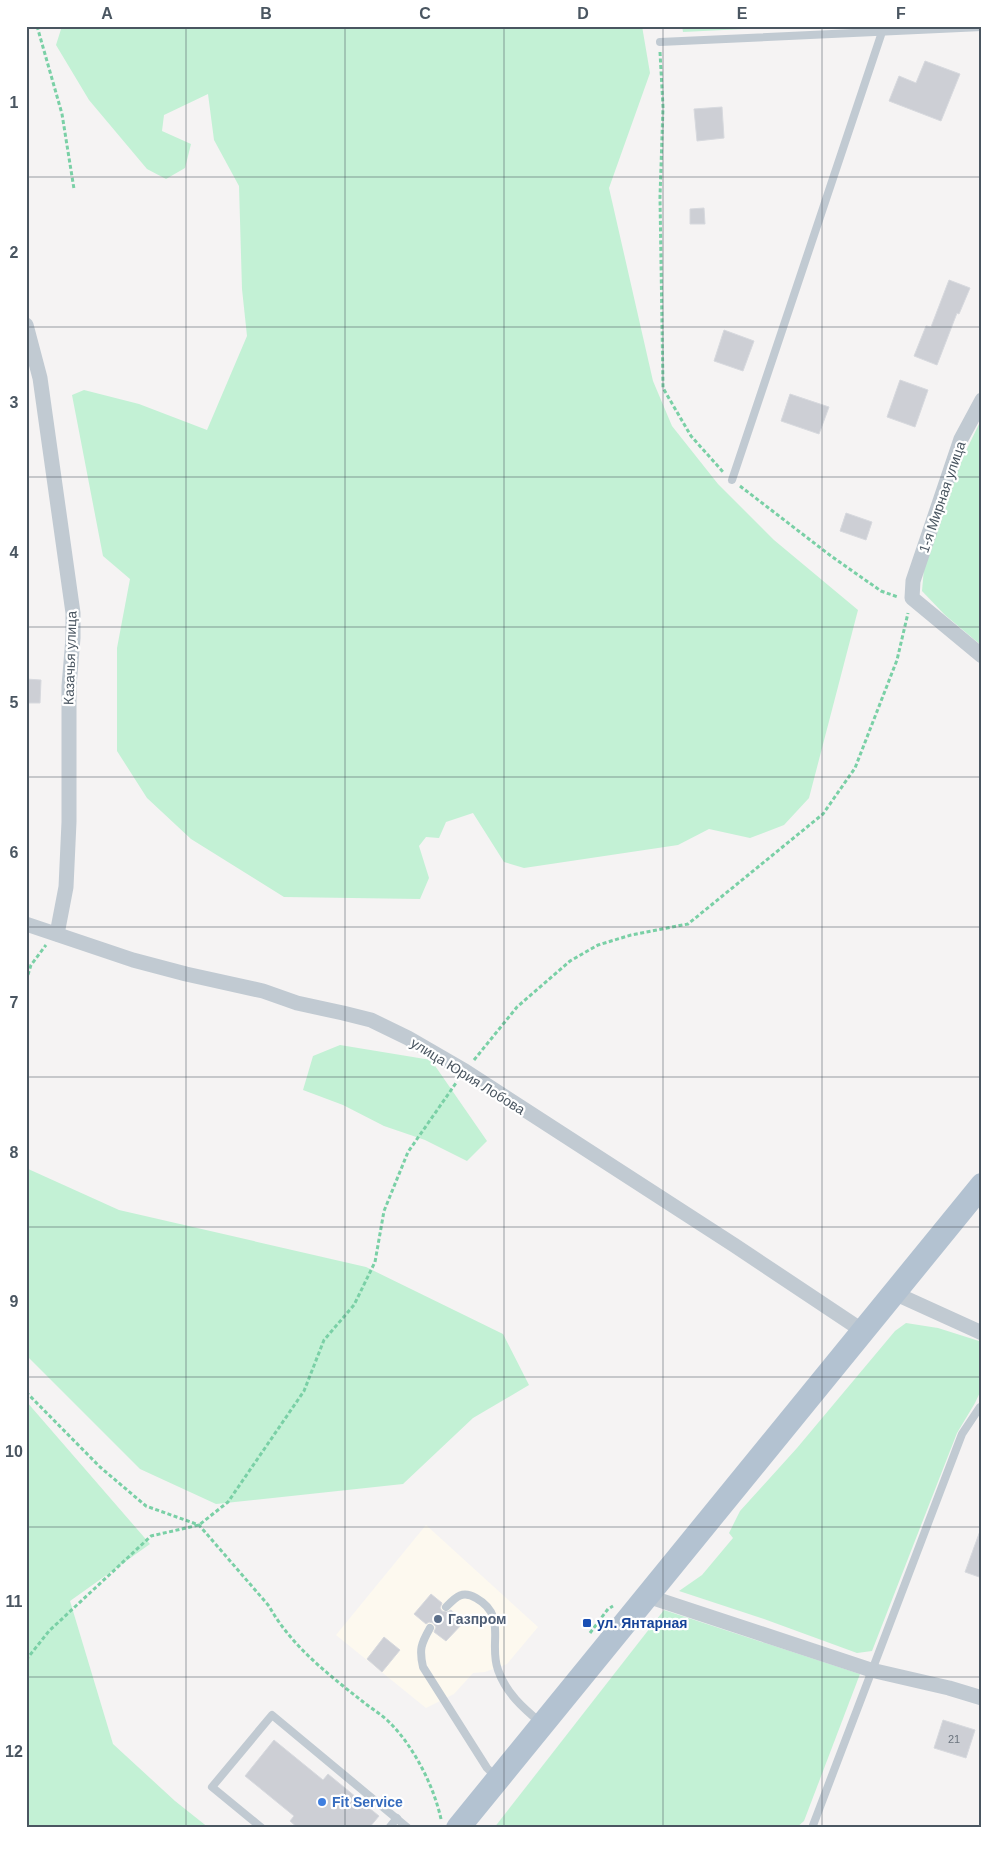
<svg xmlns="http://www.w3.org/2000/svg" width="1008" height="1854" viewBox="0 0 1008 1854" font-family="Helvetica,sans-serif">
<rect width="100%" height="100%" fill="#f5f3f3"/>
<!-- commercial -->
<path fill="#fdf9ef" d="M426,1525L538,1627L507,1664L485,1672L473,1673L454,1694L426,1708L336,1635Z"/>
<!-- green -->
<g fill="#c3f1d5">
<path d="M62,26H642L650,73L609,188L653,381L672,426L718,484L774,540L858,610L809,798L784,825L750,838L709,829L678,845L524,868L504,862L473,813L446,822L439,838L426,837L419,846L429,878L420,899L284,897L191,839L147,798L117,751V648L130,579L103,556L72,395L84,390L139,404L207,430L247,336L242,289L239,186L214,140L208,94L164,115L162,131L191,144L185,168L166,179L147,169L89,100L56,45Z"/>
<path d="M682,26H807L683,32Z"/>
<path d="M982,418V646L945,615L922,591L924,568L960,463Z"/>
<path d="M340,1045L431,1060L487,1141L467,1161L425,1140L384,1126L343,1105L303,1090L313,1056Z"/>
<path d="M26,1168L119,1210L366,1267L503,1334L529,1385L473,1418L403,1484L216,1504L140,1469L26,1355Z"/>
<path d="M906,1323L938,1328L979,1341L982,1345V1388L975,1403L957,1433L872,1651L857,1653L764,1619L679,1591L702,1575L733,1538L729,1533L740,1511L797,1448L895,1331Z"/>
<path d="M26,1401L150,1544L70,1601L113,1744L175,1801L209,1828H35L26,1825Z"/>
<path d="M664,1610L860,1674L804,1821L796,1828H494Z"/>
</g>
<!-- building -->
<g fill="#cdcfd5" stroke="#d7d9de">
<path d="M925,61L960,74L941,121L889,101L899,76L916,83Z"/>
<path d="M722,107L724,138L697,141L694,109Z"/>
<path d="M704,208L705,224H690V209Z"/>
<path d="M949,280L970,288L959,314L957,313L937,365L914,356L926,326L931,327Z"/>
<path d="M724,330L754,341L743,371L714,361Z"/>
<path d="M900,380L928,390L915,427L887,417Z"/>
<path d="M790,394L829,407L819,434L781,421Z"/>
<path d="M846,513L872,522L866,540L840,531Z"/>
<path d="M26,679L41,680L40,703H26Z"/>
<path d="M980,1531H982V1578L965,1572Z"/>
<path d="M431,1594L442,1603L440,1608L442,1611L447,1612L451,1610L464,1622L446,1641L434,1632L436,1627L433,1623L429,1622L426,1624L414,1614Z"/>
<path d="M384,1637L400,1650L382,1672L367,1659Z"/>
<path d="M943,1720L975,1730L966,1758L934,1748Z"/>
<path d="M274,1740L323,1780L328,1774L379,1816L369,1828H298L290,1821L294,1816L245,1776Z"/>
</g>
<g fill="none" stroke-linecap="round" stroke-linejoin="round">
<!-- path -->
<g stroke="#7ad0a6" stroke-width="3" stroke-dasharray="4 2.5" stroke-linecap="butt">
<path d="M37,26L62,114L74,189"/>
<path d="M660,52L663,107L660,197L663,388L691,436L724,473"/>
<path d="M740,486L831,556L881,591L898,597"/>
<path d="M26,981L31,965L46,945"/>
<path d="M474,1060L517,1007L570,961L598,945L631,935L688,924L823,814L855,768L897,660L908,613"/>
<path d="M26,1392L100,1467L146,1506L199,1525L269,1606C291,1646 328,1674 362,1701C372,1709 384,1716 392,1725C415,1749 434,1787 441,1819"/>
<path d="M590,1633L608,1609L613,1606"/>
<path d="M26,1660L49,1631L151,1536L199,1525L228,1502L304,1391L324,1340L354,1305L375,1262L384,1211L408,1152L456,1083"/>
<path d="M26,1717V1728"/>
</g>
<!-- lane -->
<g stroke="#c1cad2" stroke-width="8">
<path d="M660,42L982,27"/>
<path d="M732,480L882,32"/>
<path d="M446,1607C456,1597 462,1590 476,1598C508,1616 488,1643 498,1670C506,1693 523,1708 541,1723"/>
<path d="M430,1628C421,1644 419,1649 423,1667L487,1768L495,1776"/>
<path d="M262,1828L212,1787L272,1715L408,1828"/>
<path d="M389,1828L397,1818"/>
<path d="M812,1828L962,1434L980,1407H982"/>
</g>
<!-- street -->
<g stroke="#c1cad2" stroke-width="15">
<path d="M26,325L40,378L73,613V638L69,686V822L66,887L57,934"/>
<path d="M982,400L961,439L913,581L912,598L982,656"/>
<path d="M26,924L133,960L186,974L263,991L297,1003L343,1013L371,1020L408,1038L465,1071L734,1245L863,1331"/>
<path d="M894,1293L982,1333"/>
<path d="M647,1596L871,1670L949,1688L982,1698"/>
</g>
<!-- primary -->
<path stroke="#b3c2d1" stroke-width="24" d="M458,1828L982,1185"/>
</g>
<!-- grid -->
<path fill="none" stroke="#4a5661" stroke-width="1" stroke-opacity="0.55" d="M186,26V1828M345,26V1828M504,26V1828M663,26V1828M822,26V1828M26,177H982M26,327H982M26,477H982M26,627H982M26,777H982M26,927H982M26,1077H982M26,1227H982M26,1377H982M26,1527H982M26,1677H982"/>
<!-- markers -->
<circle fill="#5c6f8a" stroke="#fff" stroke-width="2" cx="438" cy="1619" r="5"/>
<rect fill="#1a4fb4" stroke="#fff" stroke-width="2" x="582" y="1618" width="10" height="10" rx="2.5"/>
<circle fill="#3f7fe0" stroke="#fff" stroke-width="2" cx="322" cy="1802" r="5"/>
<g text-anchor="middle" stroke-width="4.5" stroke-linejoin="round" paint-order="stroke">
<!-- number labels -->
<g font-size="11" fill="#6b747e">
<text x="954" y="1743">21</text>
</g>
<!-- street labels -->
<g font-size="14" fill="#4a5661" stroke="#fff">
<text transform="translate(942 497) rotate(-71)" y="5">1-я Мирная улица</text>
<text transform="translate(70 658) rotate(-88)" y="5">Казачья улица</text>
<text transform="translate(468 1076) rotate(32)" y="5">улица Юрия Лобова</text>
</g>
<!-- service labels -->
<g font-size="14" font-weight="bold" fill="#4e5e75" stroke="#fff" text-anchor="start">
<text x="448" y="1624">Газпром</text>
</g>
<!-- transit labels -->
<g font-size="14" font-weight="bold" fill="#164399" stroke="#fff" text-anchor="start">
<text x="597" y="1628">ул. Янтарная</text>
</g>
<!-- shop labels -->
<g font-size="14" font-weight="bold" fill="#366cbe" stroke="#fff" text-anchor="start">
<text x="332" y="1807">Fit Service</text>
</g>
</g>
<!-- border -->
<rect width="1008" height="1854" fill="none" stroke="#ffffff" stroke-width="55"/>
<rect x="28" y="28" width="952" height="1798" fill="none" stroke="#4a5661" stroke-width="2"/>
<g font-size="16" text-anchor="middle" font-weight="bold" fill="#4a5661">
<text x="107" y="19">A</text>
<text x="266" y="19">B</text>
<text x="425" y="19">C</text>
<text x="583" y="19">D</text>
<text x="742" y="19">E</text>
<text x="901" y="19">F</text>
<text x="14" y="108">1</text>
<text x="14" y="258">2</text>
<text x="14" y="408">3</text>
<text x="14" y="558">4</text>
<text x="14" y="708">5</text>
<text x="14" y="858">6</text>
<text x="14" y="1008">7</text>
<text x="14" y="1158">8</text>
<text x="14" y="1307">9</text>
<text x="14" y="1457">10</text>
<text x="14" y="1607">11</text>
<text x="14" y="1757">12</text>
</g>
</svg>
